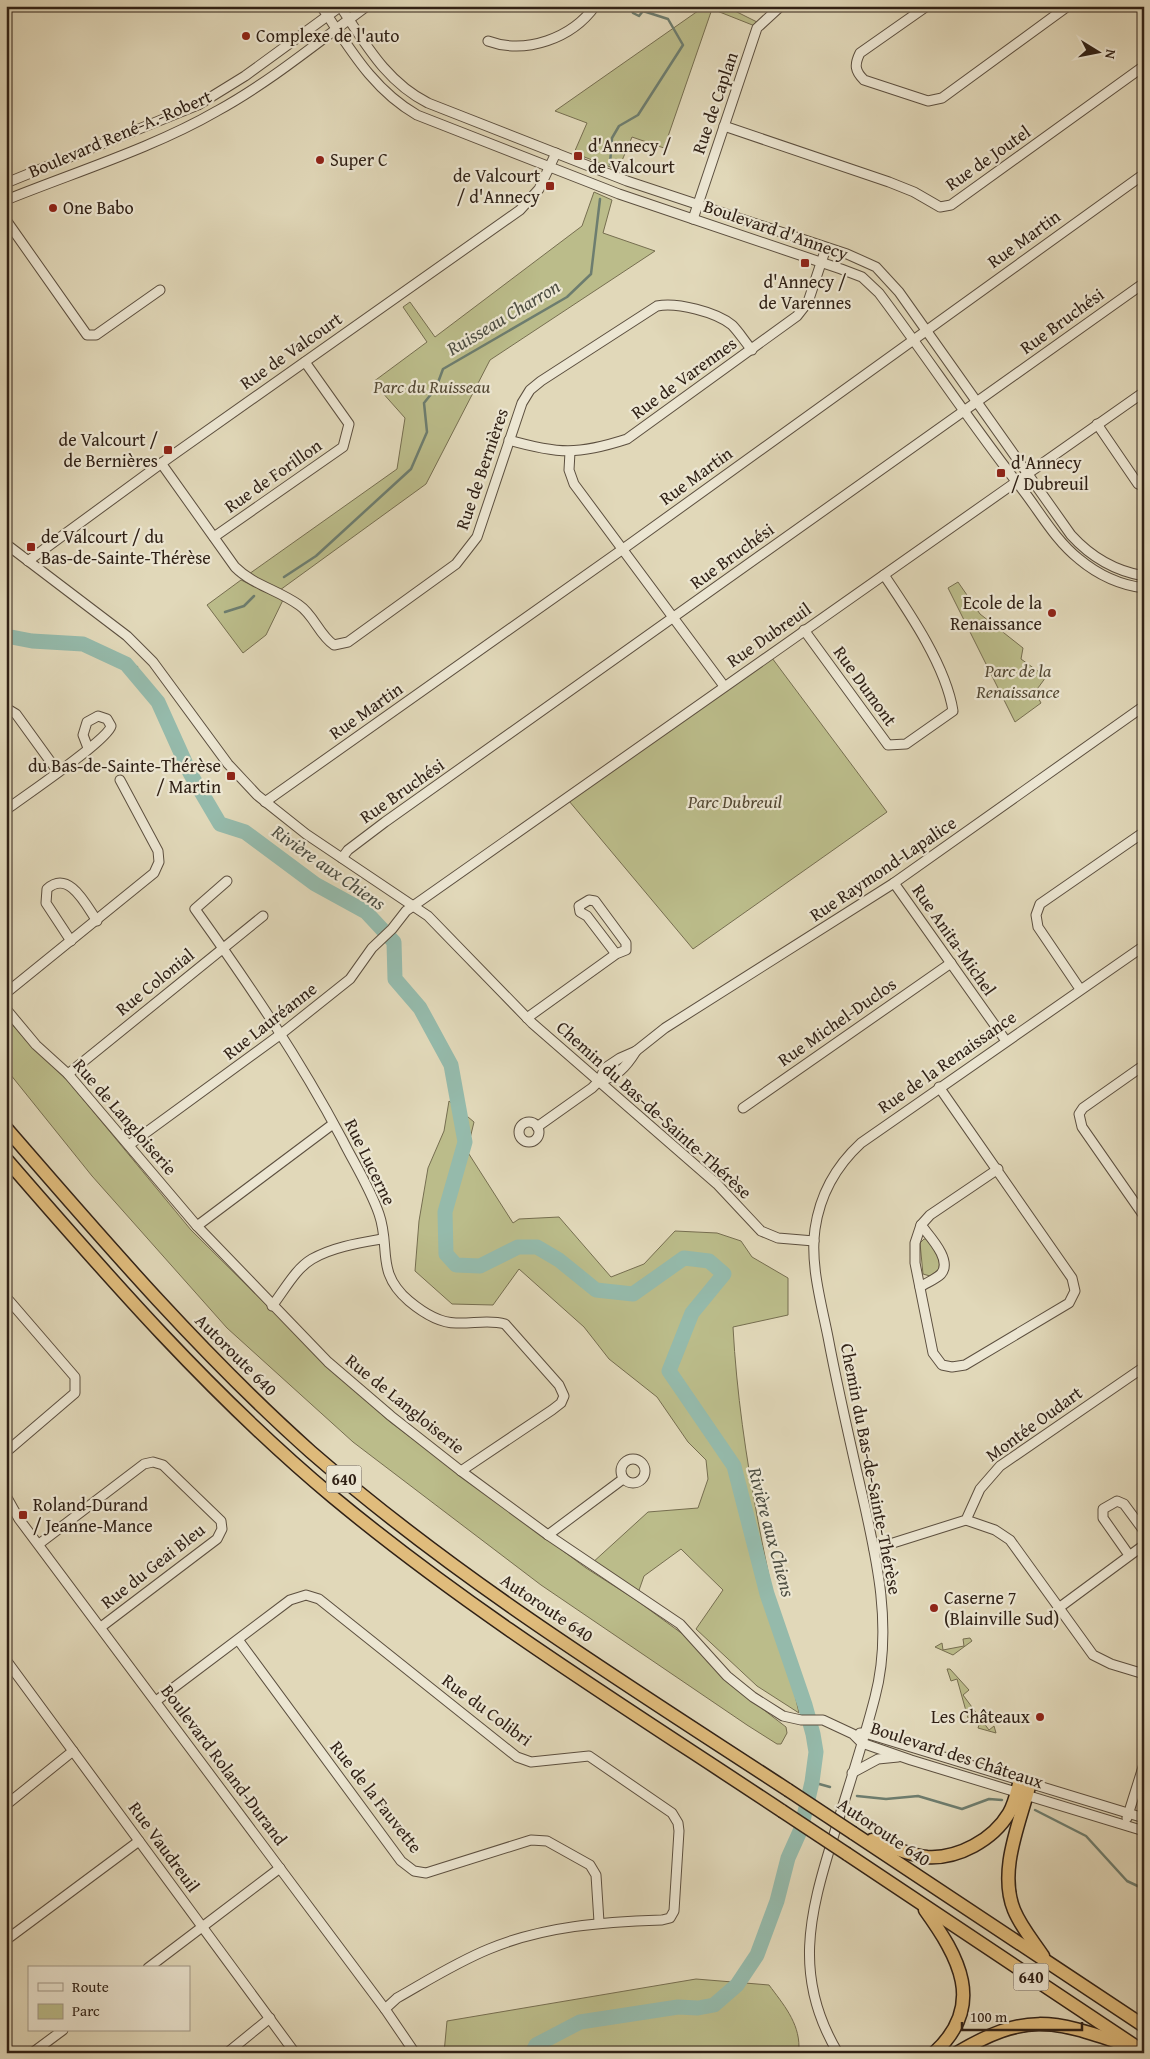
<svg xmlns="http://www.w3.org/2000/svg" width="1150" height="2059" viewBox="0 0 1150 2059" font-family="'Gentium Book Plus',serif">
<rect width="100%" height="100%" fill="#e1d8b9"/>
<filter id="stains"><feTurbulence type="fractalNoise" baseFrequency=".004" numOctaves="4"/><feColorMatrix values="0 0 0 0 .2 0 0 0 0 .09 0 0 0 0 .02 0 0 0 .5 -.17"/></filter>
<radialGradient id="worn" r=".72"><stop offset=".6" stop-color="#630" stop-opacity="0"/><stop offset="1" stop-color="#630" stop-opacity=".3"/></radialGradient>
<!-- green -->
<g fill="#bbbc8a" stroke="#766e50">
<path d="M705,6H725L761,24L760,28L712,9L664,148L632,137L618,170L574,153L587,123L555,111Z"/>
<path d="M594,192L612,200L603,233L655,251L490,360L426,484L280,590L249,574L397,469L405,418L373,382L427,342L403,307L410,302L435,337L582,226Z"/>
<path d="M241,580L283,600L266,635L243,653L207,605Z"/>
<path d="M958,582L980,614L1023,648L1021,659L1046,677L1035,692L1041,703L1015,722L948,588Z"/>
<path d="M772,658L887,812L693,949L569,801Z"/>
<path d="M6,1017L29,1044L68,1081L191,1230L329,1367L390,1422L586,1568L636,1600L684,1635L725,1680L786,1727L787,1733L781,1744H777L747,1725L541,1585L353,1442L227,1328L92,1176L6,1069Z"/>
<path d="M449,1101L474,1122L467,1151L513,1223L519,1219L559,1217L611,1277L644,1264L675,1231L717,1233L741,1241L752,1257L788,1278V1315L733,1327C740,1458 771,1586 799,1713L757,1686L696,1629L723,1590L681,1549L644,1576L637,1596L591,1564L648,1512L698,1508L708,1479L706,1460L688,1442L657,1397L609,1359L584,1327L519,1269L493,1305L452,1304L415,1271L419,1221L428,1168L444,1131Z"/>
<path d="M924,1239H928L940,1258L939,1269L930,1276L923,1274L920,1243Z"/>
<path d="M970,1638L972,1641L953,1655L935,1647L942,1643L943,1650L964,1646L963,1639Z"/>
<path d="M947,1669H950L969,1690L963,1695L989,1730L994,1726L996,1733L978,1728L980,1722L968,1718L957,1679L951,1681Z"/>
<path d="M696,1979L769,1985C783,2004 799,2022 799,2047L792,2053H444L447,2021Z"/>
</g>
<g fill="none" stroke-linecap="round" stroke-linejoin="round">
<!-- stream -->
<g stroke="#6d7d6f" stroke-width="2.5">
<path d="M610,164L612,138L619,126L638,115L683,45L668,19L643,11L639,16L633,13L630,6"/>
<path d="M284,577L316,556L411,469L427,432L424,403L436,388L443,369L567,297L591,274L600,199"/>
<path d="M225,612L244,606L254,596"/>
<path d="M132,670L137,667"/>
<path d="M812,1782L830,1787"/>
<path d="M857,1796L886,1799L918,1796L962,1809L989,1799L1002,1800"/>
<path d="M1035,1810L1086,1836L1127,1881L1144,1889"/>
</g>
<!-- river -->
<path stroke="#95baab" stroke-width="15" d="M6,636L32,641L83,644L126,664L158,702L190,773L220,824L245,832L315,884L366,912L394,942L395,979L420,1008L451,1065L465,1142L445,1212L446,1254L456,1265L480,1266L518,1247H537L559,1260L596,1290L633,1294L684,1258L709,1261L724,1274L692,1313L669,1371L734,1466L767,1594L805,1705L813,1734L816,1752L812,1782L801,1829L788,1858L777,1901L757,1955L737,1985L714,2005L698,2008L678,2007L580,2022L536,2045L532,2053"/>
<defs>
<g id="minor">
<path d="M321,6C349,47 372,89 417,115L619,194L841,269L862,277L879,293C927,357 972,425 1022,489C1040,512 1055,540 1079,559C1097,574 1120,585 1144,588"/>
<path d="M340,6C365,43 386,82 428,103L627,181L847,254L876,267L899,292L1071,535C1090,556 1115,571 1144,576"/>
<path d="M927,6L860,53C854,65 855,71 864,80L928,101L942,98L1068,6"/>
<path d="M488,41C526,55 572,38 595,6"/>
<path d="M724,126L889,182L914,192L940,207L951,205L1144,66"/>
<path d="M6,183L198,105L245,76L341,6"/>
<path d="M6,200C75,172 153,148 217,111C270,82 318,42 367,6"/>
<path d="M693,219L757,28L781,6"/>
<path d="M6,220L87,335H96L160,290"/>
<path d="M1097,424L1138,484L1144,486"/>
<path d="M509,440C558,454 578,455 627,439L797,316L808,302L826,248"/>
<path d="M570,452L569,470L574,484L724,686"/>
<path d="M161,463L235,567C253,585 278,590 299,605C314,615 319,635 334,645L348,642L456,564L477,537L522,403L530,390L541,381L657,306C677,302 716,312 732,325C739,332 745,342 752,350"/>
<path d="M214,537L343,447L349,424L305,362"/>
<path d="M6,544L127,636L153,662L228,764L257,795L306,834L428,916L532,1023L717,1184L761,1231L778,1238L814,1241"/>
<path d="M28,561L170,457L520,210L539,189L556,153"/>
<path d="M804,630L888,745L906,744L953,711C946,666 909,612 884,575"/>
<path d="M6,708L16,714L58,772"/>
<path d="M265,802L623,549L1144,174"/>
<path d="M6,810C23,797 108,740 111,726L107,719L98,716L87,722L83,735L88,748"/>
<path d="M342,858L348,850L385,822L1144,283"/>
<path d="M227,881L195,909C248,983 299,1058 342,1139C354,1163 370,1188 379,1214C391,1248 375,1272 409,1301C421,1311 439,1323 456,1323C472,1324 489,1319 505,1324L559,1385L564,1396L561,1403L552,1410L461,1471"/>
<path d="M894,883L1006,1041"/>
<path d="M71,941L46,903L47,889C69,869 86,905 97,921"/>
<path d="M1080,989L1038,927L1036,915L1040,904L1144,832"/>
<path d="M6,993L154,873L159,862L158,851L120,780"/>
<path d="M6,1009L36,1045L68,1074L197,1226L328,1362L391,1416L461,1471L548,1535L680,1624L727,1676L753,1697L783,1716L801,1720H823L853,1734L862,1743L911,1760L1144,1831"/>
<path d="M527,1018L616,954L626,950V943L595,901L589,900L579,906L580,912L587,916L616,954"/>
<path d="M1144,1065L1083,1108L1079,1114L1082,1127L1144,1216"/>
<path d="M68,1074L263,916"/>
<path d="M599,1081C617,1077 626,1067 636,1051"/>
<path d="M939,1087L1072,1278L1075,1291L1069,1303L965,1365L952,1367L942,1365L933,1353L915,1263V1243L921,1225L930,1215L998,1169"/>
<path d="M743,1108L951,963"/>
<circle cx="529" cy="1132" r="10"/>
<path d="M537,1127L592,1088L599,1081L605,1068L620,1058L636,1051L665,1028L894,883L1144,706"/>
<path d="M129,1145L281,1034L350,979L372,948L392,929L406,911L1144,392"/>
<path d="M197,1226L333,1124"/>
<path d="M920,1287C926,1283 936,1279 941,1274C953,1260 929,1236 921,1225"/>
<path d="M6,1297L75,1377V1393L6,1452"/>
<path d="M272,1306C284,1291 295,1269 312,1259C333,1247 359,1243 382,1239"/>
<circle cx="633" cy="1471" r="12"/>
<path d="M6,1496L19,1519L385,2009L415,2053"/>
<path d="M966,1520L995,1530L1010,1540L1093,1655L1111,1664L1144,1674"/>
<path d="M548,1535L623,1479"/>
<path d="M39,1544L144,1464L153,1462L163,1465L221,1521L222,1529L217,1539L101,1627"/>
<path d="M874,1549L966,1520L980,1489L1000,1466L1144,1367"/>
<path d="M1129,1555L1103,1518V1509L1117,1501L1124,1504L1144,1531"/>
<path d="M1060,1607L1144,1545"/>
<path d="M239,1641L401,1861L414,1871L426,1873L531,1840L547,1841L590,1865L596,1875L599,1922"/>
<path d="M6,1660L295,2053"/>
<path d="M156,1701L290,1600L306,1595L319,1599L517,1757L531,1762L589,1756L672,1813L678,1823L679,1831L674,1911L670,1918L662,1920C603,1922 544,1926 489,1949C457,1962 427,1981 397,1998L385,2009"/>
<path d="M860,1733H865L1144,1818"/>
<path d="M852,1773L878,1759L898,1757"/>
<path d="M6,1805L73,1751"/>
<path d="M1127,1818L1144,1764"/>
<path d="M6,1940L139,1841"/>
<path d="M148,1968L280,1868"/>
<path d="M32,2053L63,2030"/>
<path d="M227,2053L270,2018"/>
<path d="M838,2053C793,1978 809,1915 833,1838C847,1791 863,1744 875,1697C894,1625 875,1551 859,1481C848,1433 837,1385 828,1337C821,1302 810,1264 815,1229C820,1194 835,1167 861,1143L1144,946"/>
</g>
<g id="highway">
<path d="M6,1128C103,1240 200,1353 311,1452C458,1580 626,1684 788,1790"/>
<path d="M6,1159C109,1278 212,1396 333,1497C474,1614 630,1710 782,1811"/>
<path d="M1030,1783C1020,1823 998,1870 1014,1910C1021,1927 1033,1941 1043,1956"/>
<path d="M853,1833L1144,2026"/>
<path d="M872,1840C890,1846 908,1855 927,1857C958,1859 993,1840 1009,1813C1015,1803 1017,1791 1020,1780"/>
<path d="M847,1854L1144,2052"/>
<path d="M925,1910C958,1956 987,2005 934,2053"/>
<path d="M957,2053C1024,2013 1052,2019 1123,2044"/>
</g>
</defs>
<!-- minor casing -->
<use href="#minor" stroke="#5c4f3f" stroke-width="11"/>
<!-- highway casing -->
<use href="#highway" stroke="#302116" stroke-width="15"/>
<!-- minor -->
<use href="#minor" stroke="#ece6d2" stroke-width="9"/>
<!-- highway -->
<use href="#highway" stroke="#e0bc7c" stroke-width="12"/>
<defs>
<g id="highway-bridge">
<path d="M788,1790L853,1833"/>
<path d="M782,1811L847,1854"/>
</g>
</defs>
<!-- highway-bridge casing -->
<use href="#highway-bridge" stroke="#302116" stroke-width="15" stroke-linecap="butt"/>
<!-- highway-bridge -->
<use href="#highway-bridge" stroke="#e0bc7c" stroke-width="12"/>
</g>
<!-- markers -->
<g fill="#8f2418" stroke="#ece6d2" stroke-width="2">
<circle cx="246" cy="36" r="5"/>
<rect x="573" y="151" width="10" height="10" rx="2.5"/>
<circle cx="320" cy="160" r="5"/>
<rect x="545" y="181" width="10" height="10" rx="2.5"/>
<circle cx="53" cy="208" r="5"/>
<rect x="800" y="258" width="10" height="10" rx="2.5"/>
<rect x="163" y="445" width="10" height="10" rx="2.5"/>
<rect x="996" y="468" width="10" height="10" rx="2.5"/>
<rect x="26" y="542" width="10" height="10" rx="2.5"/>
<circle cx="1052" cy="613" r="5"/>
<rect x="226" y="771" width="10" height="10" rx="2.5"/>
<rect x="18" y="1510" width="10" height="10" rx="2.5"/>
<circle cx="934" cy="1608" r="5"/>
<circle cx="1040" cy="1717" r="5"/>
</g>
<g text-anchor="middle" stroke-width="4.5" stroke-linejoin="round" paint-order="stroke">
<!-- shield labels -->
<g fill="#ece6d2" stroke="#685c4e" stroke-width="1">
<rect x="326.5" y="1465.5" width="35" height="27" rx="4"/>
<rect x="1013.5" y="1963.5" width="35" height="27" rx="4"/>
</g>
<g font-size="16" font-weight="bold" fill="#302116">
<text x="344" y="1485">640</text>
<text x="1031" y="1983">640</text>
</g>
<!-- poi labels -->
<g font-size="18" fill="#302116" stroke="#ece6d2" text-anchor="start">
<text x="256" y="42">Complexe de l'auto</text>
<text x="588" y="152">d'Annecy /<tspan x="588" dy="21">de Valcourt</tspan></text>
<text x="330" y="166">Super C</text>
<text x="540" y="182" text-anchor="end">de Valcourt<tspan x="540" dy="21">/ d'Annecy</tspan></text>
<text x="63" y="214">One Babo</text>
<text x="805" y="288" text-anchor="middle">d'Annecy /<tspan x="805" dy="21">de Varennes</tspan></text>
<text x="158" y="446" text-anchor="end">de Valcourt /<tspan x="158" dy="21">de Bernières</tspan></text>
<text x="1011" y="469">d'Annecy<tspan x="1011" dy="21">/ Dubreuil</tspan></text>
<text x="41" y="543">de Valcourt / du<tspan x="41" dy="21">Bas-de-Sainte-Thérèse</tspan></text>
<text x="1042" y="609" text-anchor="end">Ecole de la<tspan x="1042" dy="21">Renaissance</tspan></text>
<text x="221" y="772" text-anchor="end">du Bas-de-Sainte-Thérèse<tspan x="221" dy="21">/ Martin</tspan></text>
<text x="33" y="1511">Roland-Durand<tspan x="33" dy="21">/ Jeanne-Mance</tspan></text>
<text x="944" y="1604">Caserne 7<tspan x="944" dy="21">(Blainville Sud)</tspan></text>
<text x="1030" y="1723" text-anchor="end">Les Châteaux</text>
</g>
<!-- street labels -->
<g font-size="18" fill="#302116" stroke="#ece6d2">
<text transform="translate(715 103) rotate(-71)" y="6">Rue de Caplan</text>
<text transform="translate(120 134) rotate(-23)" y="6">Boulevard René-A.-Robert</text>
<text transform="translate(988 158) rotate(-35)" y="6">Rue de Joutel</text>
<text transform="translate(776 230) rotate(19)" y="6">Boulevard d'Annecy</text>
<text transform="translate(1024 239) rotate(-36)" y="6">Rue Martin</text>
<text transform="translate(1062 321) rotate(-36)" y="6">Rue Bruchési</text>
<text transform="translate(291 351) rotate(-35)" y="6">Rue de Valcourt</text>
<text transform="translate(684 378) rotate(-36)" y="6">Rue de Varennes</text>
<text transform="translate(482 469) rotate(-71)" y="6">Rue de Bernières</text>
<text transform="translate(273 476) rotate(-35)" y="6">Rue de Forillon</text>
<text transform="translate(696 476) rotate(-36)" y="6">Rue Martin</text>
<text transform="translate(732 556) rotate(-36)" y="6">Rue Bruchési</text>
<text transform="translate(769 635) rotate(-35)" y="6">Rue Dubreuil</text>
<text transform="translate(865 686) rotate(54)" y="6">Rue Dumont</text>
<text transform="translate(366 711) rotate(-35)" y="6">Rue Martin</text>
<text transform="translate(402 791) rotate(-35)" y="6">Rue Bruchési</text>
<text transform="translate(883 869) rotate(-34)" y="6">Rue Raymond-Lapalice</text>
<text transform="translate(954 940) rotate(55)" y="6">Rue Anita-Michel</text>
<text transform="translate(155 982) rotate(-39)" y="6">Rue Colonial</text>
<text transform="translate(270 1021) rotate(-38)" y="6">Rue Lauréanne</text>
<text transform="translate(837 1022) rotate(-35)" y="6">Rue Michel-Duclos</text>
<text transform="translate(947 1062) rotate(-35)" y="6">Rue de la Renaissance</text>
<text transform="translate(654 1110) rotate(42)" y="6">Chemin du Bas-de-Sainte-Thérèse</text>
<text transform="translate(125 1117) rotate(49)" y="6">Rue de Langloiserie</text>
<text transform="translate(370 1162) rotate(64)" y="6">Rue Lucerne</text>
<text transform="translate(236 1355) rotate(45)" y="6">Autoroute 640</text>
<text transform="translate(405 1404) rotate(39)" y="6">Rue de Langloiserie</text>
<text transform="translate(1034 1424) rotate(-36)" y="6">Montée Oudart</text>
<text transform="translate(871 1469) rotate(79)" y="6">Chemin du Bas-de-Sainte-Thérèse</text>
<text transform="translate(153 1566) rotate(-38)" y="6">Rue du Geai Bleu</text>
<text transform="translate(547 1608) rotate(34)" y="6">Autoroute 640</text>
<text transform="translate(487 1710) rotate(37)" y="6">Rue du Colibri</text>
<text transform="translate(957 1755) rotate(18)" y="6">Boulevard des Châteaux</text>
<text transform="translate(224 1765) rotate(53)" y="6">Boulevard Roland-Durand</text>
<text transform="translate(376 1797) rotate(52)" y="6">Rue de la Fauvette</text>
<text transform="translate(884 1832) rotate(34)" y="6">Autoroute 640</text>
<text transform="translate(164 1847) rotate(54)" y="6">Rue Vaudreuil</text>
</g>
<!-- park labels -->
<g font-size="18" font-style="italic" fill="#534833" stroke="#ece6d2">
<text x="432" y="393">Parc du Ruisseau</text>
<text x="1018" y="677">Parc de la<tspan x="1018" dy="21">Renaissance</tspan></text>
<text x="735" y="808">Parc Dubreuil</text>
</g>
<!-- water labels -->
<g font-size="19" font-style="italic" fill="#4e4f43" stroke="#ece6d2">
<text transform="translate(503 317) rotate(-31)" y="7">Ruisseau Charron</text>
<text transform="translate(329 867) rotate(35)" y="7">Rivière aux Chiens</text>
<text transform="translate(772 1532) rotate(75)" y="7">Rivière aux Chiens</text>
</g>
</g>
<!-- margin -->
<rect width="1150" height="2059" fill="none" stroke="#e1d8b9" stroke-width="25"/>
<rect x="8" y="8" width="1135" height="2044" fill="none" stroke="#302116" stroke-width="2.5"/>
<rect x="12" y="12" width="1125" height="2034" fill="none" stroke="#302116"/>
<!-- legend -->
<rect x="28" y="1966" width="162" height="65" fill="#ece6d2" stroke="#a19787"/>
<rect x="38" y="1983" width="25" height="8" fill="#ece6d2" stroke="#a19787"/>
<text x="72" y="1992" font-size="15" fill="#302116">Route</text>
<rect x="38" y="2004" width="25" height="15" fill="#bbbc8a" stroke="#a19787"/>
<text x="72" y="2016" font-size="15" fill="#302116">Parc</text>
<!-- north arrow -->
<g transform="translate(1098 52) rotate(100)" stroke="#ece6d2" stroke-width="4" paint-order="stroke">
<path d="M0-4L9 19L0 12L-9 19Z" fill="#302116"/>
<text y="-8" font-size="14" font-weight="bold" text-anchor="middle" fill="#302116">N</text>
</g>
<!-- scale -->
<path d="M962 2022v8h120v-8" fill="none" stroke="#302116" stroke-width="2.5"/>
<text x="970" y="2022" font-size="15" fill="#302116" stroke="#ece6d2" stroke-width="4" paint-order="stroke">100 m</text>
<rect width="100%" height="100%" filter="url(#stains)"/>
<rect width="100%" height="100%" fill="url(#worn)"/>
</svg>
